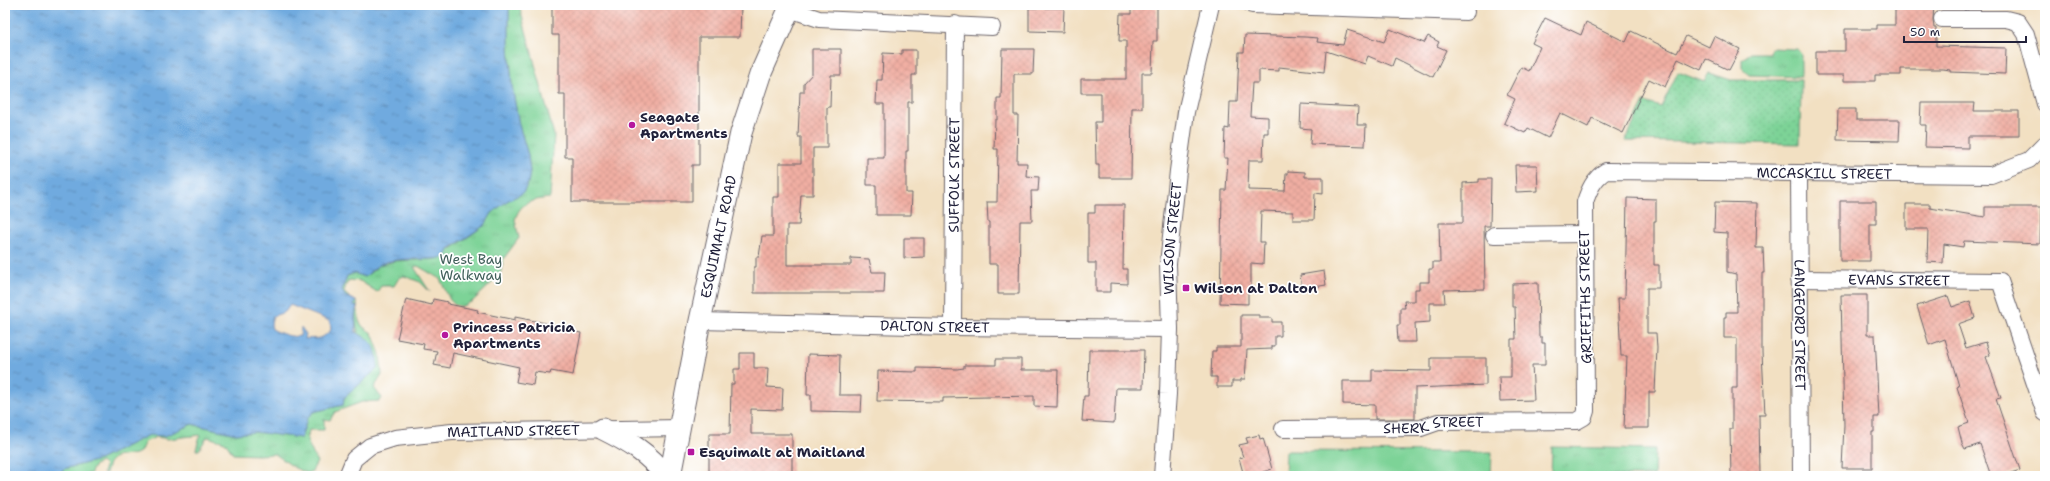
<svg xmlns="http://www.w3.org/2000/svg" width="2050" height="481" viewBox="0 0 2050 481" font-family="'Shantell Sans',sans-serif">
<defs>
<pattern id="grass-dots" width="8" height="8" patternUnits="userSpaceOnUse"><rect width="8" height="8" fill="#7dd397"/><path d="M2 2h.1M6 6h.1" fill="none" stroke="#6cb583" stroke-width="1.8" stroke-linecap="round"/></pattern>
<pattern id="park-tufts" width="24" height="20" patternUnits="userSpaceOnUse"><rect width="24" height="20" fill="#7dd397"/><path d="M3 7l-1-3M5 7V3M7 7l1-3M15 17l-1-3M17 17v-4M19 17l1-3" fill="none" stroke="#6cb583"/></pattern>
<pattern id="water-ripples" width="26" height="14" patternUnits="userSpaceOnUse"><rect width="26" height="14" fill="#6faadf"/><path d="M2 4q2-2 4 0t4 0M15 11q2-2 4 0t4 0" fill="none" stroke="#5b8ab6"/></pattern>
<pattern id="building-cross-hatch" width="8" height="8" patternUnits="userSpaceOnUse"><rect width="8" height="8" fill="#f1afa3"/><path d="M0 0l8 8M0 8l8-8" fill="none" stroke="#ce968d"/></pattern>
</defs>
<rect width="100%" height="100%" fill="#fff"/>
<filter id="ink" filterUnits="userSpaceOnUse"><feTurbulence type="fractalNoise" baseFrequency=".025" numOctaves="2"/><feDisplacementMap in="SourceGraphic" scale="8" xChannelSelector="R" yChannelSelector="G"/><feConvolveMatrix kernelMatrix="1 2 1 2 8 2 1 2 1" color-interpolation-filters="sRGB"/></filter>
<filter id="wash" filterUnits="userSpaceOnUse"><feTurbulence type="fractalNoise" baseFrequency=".012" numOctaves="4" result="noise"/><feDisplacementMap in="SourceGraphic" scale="16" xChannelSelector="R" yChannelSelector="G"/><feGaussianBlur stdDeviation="0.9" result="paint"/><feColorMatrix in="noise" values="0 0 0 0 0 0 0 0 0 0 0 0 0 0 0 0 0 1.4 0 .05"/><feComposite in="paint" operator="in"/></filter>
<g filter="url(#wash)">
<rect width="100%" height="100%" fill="#f2e0c2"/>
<!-- grass -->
<path fill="url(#grass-dots)" stroke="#507a69" d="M1678,72L1704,82L1709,73L1731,80H1801L1800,144L1625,141L1644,102L1661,107Z"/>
<!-- park -->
<g fill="url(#park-tufts)" stroke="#507a69">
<path d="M507,5H519L554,135L550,198C532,200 520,202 515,220L519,238L504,258L500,275L473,301L458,308L450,300L440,279L418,266L414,267L430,292L420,282L404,276L399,278L394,286H381L377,292L360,281L349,280L346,285L344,292L351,299L345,296L342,290L347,276L354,273L365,277L380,265L395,261L437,259L485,225L492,213L507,201L523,193L528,183L530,172L528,155L519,125L512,86L509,47V6Z"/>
<path d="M1771,48L1797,49L1801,54V77L1750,75L1742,68V59L1751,53H1770Z"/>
<path d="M356,301L357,302L359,321L363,327L372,333L380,354L382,375L374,388L382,398L380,401L362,402L335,412L330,420L324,419V430H309L307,441L317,462L312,471L307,473L295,468L275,454L258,455L233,454L225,442L207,437L199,450H196L200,435L168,439L156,437L145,442L140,452L136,454L115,457L109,463L106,473H103L105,466L101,462L95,465L90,474H84V476H60L63,469L99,460L149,435L165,436L192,424L236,434L255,432L301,438L307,419L313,412L343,405L344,398L378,368C366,348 351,330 357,307L353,305Z"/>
<path d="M1552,447L1655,449L1654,476H1551Z"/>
</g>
<!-- pitch -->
<path fill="#7dd397" stroke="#507a69" d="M1286,451L1492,452L1491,476H1285Z"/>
<!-- water -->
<path fill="url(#water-ripples)" stroke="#48668d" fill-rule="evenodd" d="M5,5H507L509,6V47L512,86L519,125L528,155L530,172L528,183L523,193L507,201L492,213L485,225L449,249L446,257C425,262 399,255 379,265C374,268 369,273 365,277L354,273L347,276L342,290L345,296L356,301L354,305L357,306L355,315L356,332C375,343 376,346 378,368L344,398L343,405L313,412L307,419L301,438L255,432L236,434L192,424L165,436L149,435L99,460L63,469L60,476H5ZM290,305L330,321L331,330C319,342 318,337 305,339L306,334L301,327L300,336C292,338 279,333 272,329L271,324L273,316L285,312Z"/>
<g id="blocks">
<!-- building -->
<g fill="url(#building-cross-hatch)">
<path d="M552,5H741L740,37H699V165H692V202H572V157H565V94H559V35H552Z"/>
<path d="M1895,5H1934L1933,19L1934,28H1936V46L2006,48L2005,74L1950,72V70L1943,69H1901V75H1875V81H1844V75H1816V51H1845V29H1877V25H1895Z"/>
<path d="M1131,7H1157V41H1153L1152,73H1142V108H1132L1131,178H1099V165H1096L1095,122H1101V93H1081V79H1126V41H1119L1120,14H1131Z"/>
<path d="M1029,8H1064L1063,32L1029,31Z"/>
<path d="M1545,18L1581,35L1586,22L1626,42L1631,31L1677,53L1686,36L1709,47L1714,36L1740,49L1729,70L1706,59L1701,70L1678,59L1665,87L1649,79L1623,133L1592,118L1588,127L1560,113L1548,138L1528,128L1525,133L1504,123L1515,99L1507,95L1521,67L1529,71L1535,58L1540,47L1532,43Z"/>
<path d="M1390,29L1424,43L1428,36L1439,42L1437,46L1446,50L1433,77L1395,58L1392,66L1368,56L1365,64L1326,51L1324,72L1279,67V71L1259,70V83H1252L1250,116L1268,117V133H1264L1263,160H1249L1248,190L1285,191L1286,174H1288V171L1305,172V177H1323V194L1315,193L1314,220H1293V212L1261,211L1260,242H1264L1263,264L1251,263V288L1248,287V304L1220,303L1222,190H1226L1228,158H1224L1225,128L1229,129L1230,102H1237L1239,52H1244L1245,35L1305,37L1318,38L1317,42L1343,45L1347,30L1384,42Z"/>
<path d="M812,49H841V75H831L830,107H827V148H813V195H801L799,225H787V265H851V258L869,259L872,272H885L884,293H754V267H756V257H759L762,236H773V197H779V163H801V137H798L800,92H804V83L812,74Z"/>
<path d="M1002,49H1034L1033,74H1014V115H1018L1017,163H1027L1026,176L1039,177L1038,191H1031L1032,221H1020L1019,294H998V264H989V222H988L987,202H997L998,149H994L995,120H997V98H1001Z"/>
<path d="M902,50H916V75H912V102H908V151H906V193H912L911,215H876V185H867V158H884V104H876L877,80H882L883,53L902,54Z"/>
<path d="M1921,103H1975L1974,111H2019V136H1968V148L1925,147L1926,125H1920Z"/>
<path d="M1301,104L1358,107L1357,125H1366L1365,146L1310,144L1311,129L1300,128Z"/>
<path d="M1838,109H1856V120H1900L1899,141L1837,140Z"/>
<path d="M1515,165H1537L1538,191L1516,192Z"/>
<path d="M1479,179H1491L1490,226H1484L1485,289L1444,290L1445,303H1430V322L1415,323L1416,342H1398L1397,325H1400V308H1405L1404,301H1415V289H1419V282H1429V269H1433V262H1440L1439,223H1463V183L1479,182Z"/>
<path d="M1627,198L1656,199V221H1654V265H1659V288H1647V333H1656L1657,348L1655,392H1649V428H1624L1627,356H1621L1618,298H1625Z"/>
<path d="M1840,201H1876V224H1870V261H1840Z"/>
<path d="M1715,202L1757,203L1756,248H1763L1764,273H1762V352L1765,415H1759L1760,476H1731L1730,429H1732V388H1737V338H1724V317H1726V312H1737L1736,274L1727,272V233L1714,232Z"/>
<path d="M1906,204H1930V208L1985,217V207H2041L2040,244L1964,241L1963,247L1944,244L1943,263L1927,262L1928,229H1906Z"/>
<path d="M1095,205H1124L1123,269H1127V284L1110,283V292H1096V263H1088V213H1095Z"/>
<path d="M904,238H924V257L904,258Z"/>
<path d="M1324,271L1326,285L1302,289L1300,275Z"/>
<path d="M1538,283L1539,337H1542V343H1545V365H1532L1534,400L1500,401L1499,377H1511V339H1516L1515,307H1512V284Z"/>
<path d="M1841,295H1867V335H1875L1879,417H1874V432H1872V468H1842L1844,425Z"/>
<path d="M1948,296L1952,307L1970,301L1975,318L1958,324L1966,348L1986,342L1990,355L1986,357L2001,398L1996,399L2020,470L2002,476H1991L1980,444L1965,449L1962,443L1958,427L1969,423L1957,387L1959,386L1945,339L1929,345L1917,306Z"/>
<path d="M406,299L432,305L433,299L448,302V304L478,310L477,312L515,320V317L560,326V329L581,333L573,375L551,371L550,374L535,372L533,385L516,382L519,367L453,353L450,368L434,365L437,351L423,349L424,344L397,339Z"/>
<path d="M1241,315H1259V318H1272V322H1281V336H1275V346H1272V349L1247,350L1245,379H1241V381H1232V387H1217V377H1211L1212,351H1216V347H1241Z"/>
<path d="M1089,350H1144L1143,388H1116L1114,423L1082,421L1084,396H1088Z"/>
<path d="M740,353H754V368H768L767,387L783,388L782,410L751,409V434H792V476H709V434H730L731,384H734V369H740Z"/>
<path d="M808,354L840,355L839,395H862L861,412L811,411V395H807Z"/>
<path d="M1431,358H1486V385L1415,388V419H1375V405L1343,404V381H1372V370L1431,371Z"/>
<path d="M996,359H1021V370H1058L1057,407L1034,406V396L943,398V402L877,401L878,371L917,372V368L957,369L964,368V365H996Z"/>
<path d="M1259,435L1260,439L1263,438L1272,469L1263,472L1264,476H1244L1239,458L1243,457L1239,445L1248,443L1246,438Z"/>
</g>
</g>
</g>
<g filter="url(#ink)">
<use href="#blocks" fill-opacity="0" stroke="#6b646a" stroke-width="1"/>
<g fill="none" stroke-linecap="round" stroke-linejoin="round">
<defs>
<g id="minor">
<path d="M1252,5L1466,12"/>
<path d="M789,9L819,19L992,27"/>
<path d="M1942,19H2006L2018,22L2026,34L2045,104"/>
<path id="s1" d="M1799,174L1801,476"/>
<path d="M1494,235L1585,234"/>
<path id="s2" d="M1799,279L2000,281L2045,413"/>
<path id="s3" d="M700,321L953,327L1170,329"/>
<path id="s4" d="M953,327L955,24"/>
<path id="s5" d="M1283,429L1421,428L1438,422L1577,421L1584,417L1586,411L1585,202C1589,190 1594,178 1606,171L1991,175L2029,160L2045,144"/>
<path id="s6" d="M347,476L354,459L370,446L395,438L452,432L680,428"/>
<path id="s7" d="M1162,476L1168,394L1170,329L1168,264L1178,171L1186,112L1211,5"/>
</g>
<g id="major">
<path d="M603,429C629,442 648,453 666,476"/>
<path id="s8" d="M670,476L700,321L741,133L760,75L791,5"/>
</g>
</defs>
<!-- minor casing -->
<use href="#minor" stroke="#6b646a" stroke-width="18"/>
<!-- major casing -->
<use href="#major" stroke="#6b646a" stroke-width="23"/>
<!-- minor -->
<use href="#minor" stroke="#fff" stroke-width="16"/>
<!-- major -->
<use href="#major" stroke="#fff" stroke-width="21"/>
</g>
</g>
<!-- markers -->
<g fill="#b5179e" stroke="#fff" stroke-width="1.5">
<circle cx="632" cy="125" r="4"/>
<rect x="1182" y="284" width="8" height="8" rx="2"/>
<circle cx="445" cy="335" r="4"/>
<rect x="687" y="448" width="8" height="8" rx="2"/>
</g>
<g text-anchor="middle" stroke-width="3.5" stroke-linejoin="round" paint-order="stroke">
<!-- poi labels -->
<g font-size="14" font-weight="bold" fill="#22223b" stroke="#fff" text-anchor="start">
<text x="640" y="122">Seagate<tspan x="640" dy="16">Apartments</tspan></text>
<text x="1194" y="293">Wilson at Dalton</text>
<text x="453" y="332">Princess Patricia<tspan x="453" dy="16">Apartments</tspan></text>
<text x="699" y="457">Esquimalt at Maitland</text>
</g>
<!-- street labels -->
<g font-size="14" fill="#22223b" stroke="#fff">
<text dy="5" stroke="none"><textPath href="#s5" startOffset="775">MCCASKILL STREET</textPath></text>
<text dy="5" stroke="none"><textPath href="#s4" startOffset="152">SUFFOLK STREET</textPath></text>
<text dy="5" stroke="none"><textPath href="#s8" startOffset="244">ESQUIMALT ROAD</textPath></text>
<text dy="5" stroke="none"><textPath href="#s7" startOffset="238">WILSON STREET</textPath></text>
<text dy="5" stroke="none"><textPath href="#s2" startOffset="100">EVANS STREET</textPath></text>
<text transform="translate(1585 297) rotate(-91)" y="5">GRIFFITHS STREET</text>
<text dy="5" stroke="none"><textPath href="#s1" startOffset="151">LANGFORD STREET</textPath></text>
<text dy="5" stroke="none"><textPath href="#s3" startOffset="235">DALTON STREET</textPath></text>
<text dy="5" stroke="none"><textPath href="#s5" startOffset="151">SHERK STREET</textPath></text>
<text dy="5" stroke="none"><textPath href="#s6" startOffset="184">MAITLAND STREET</textPath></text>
</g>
<!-- park labels -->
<g font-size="14" fill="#42605b" stroke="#fff">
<text x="471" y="264">West Bay<tspan x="471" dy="16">Walkway</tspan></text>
</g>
</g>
<!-- margin -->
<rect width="2050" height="481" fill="none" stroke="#fff" stroke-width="20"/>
<!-- scale -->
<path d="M1904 36v6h122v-6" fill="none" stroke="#22223b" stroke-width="2"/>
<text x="1910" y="36" font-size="12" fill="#22223b" stroke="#ffffff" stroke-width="3" paint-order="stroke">50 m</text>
</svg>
